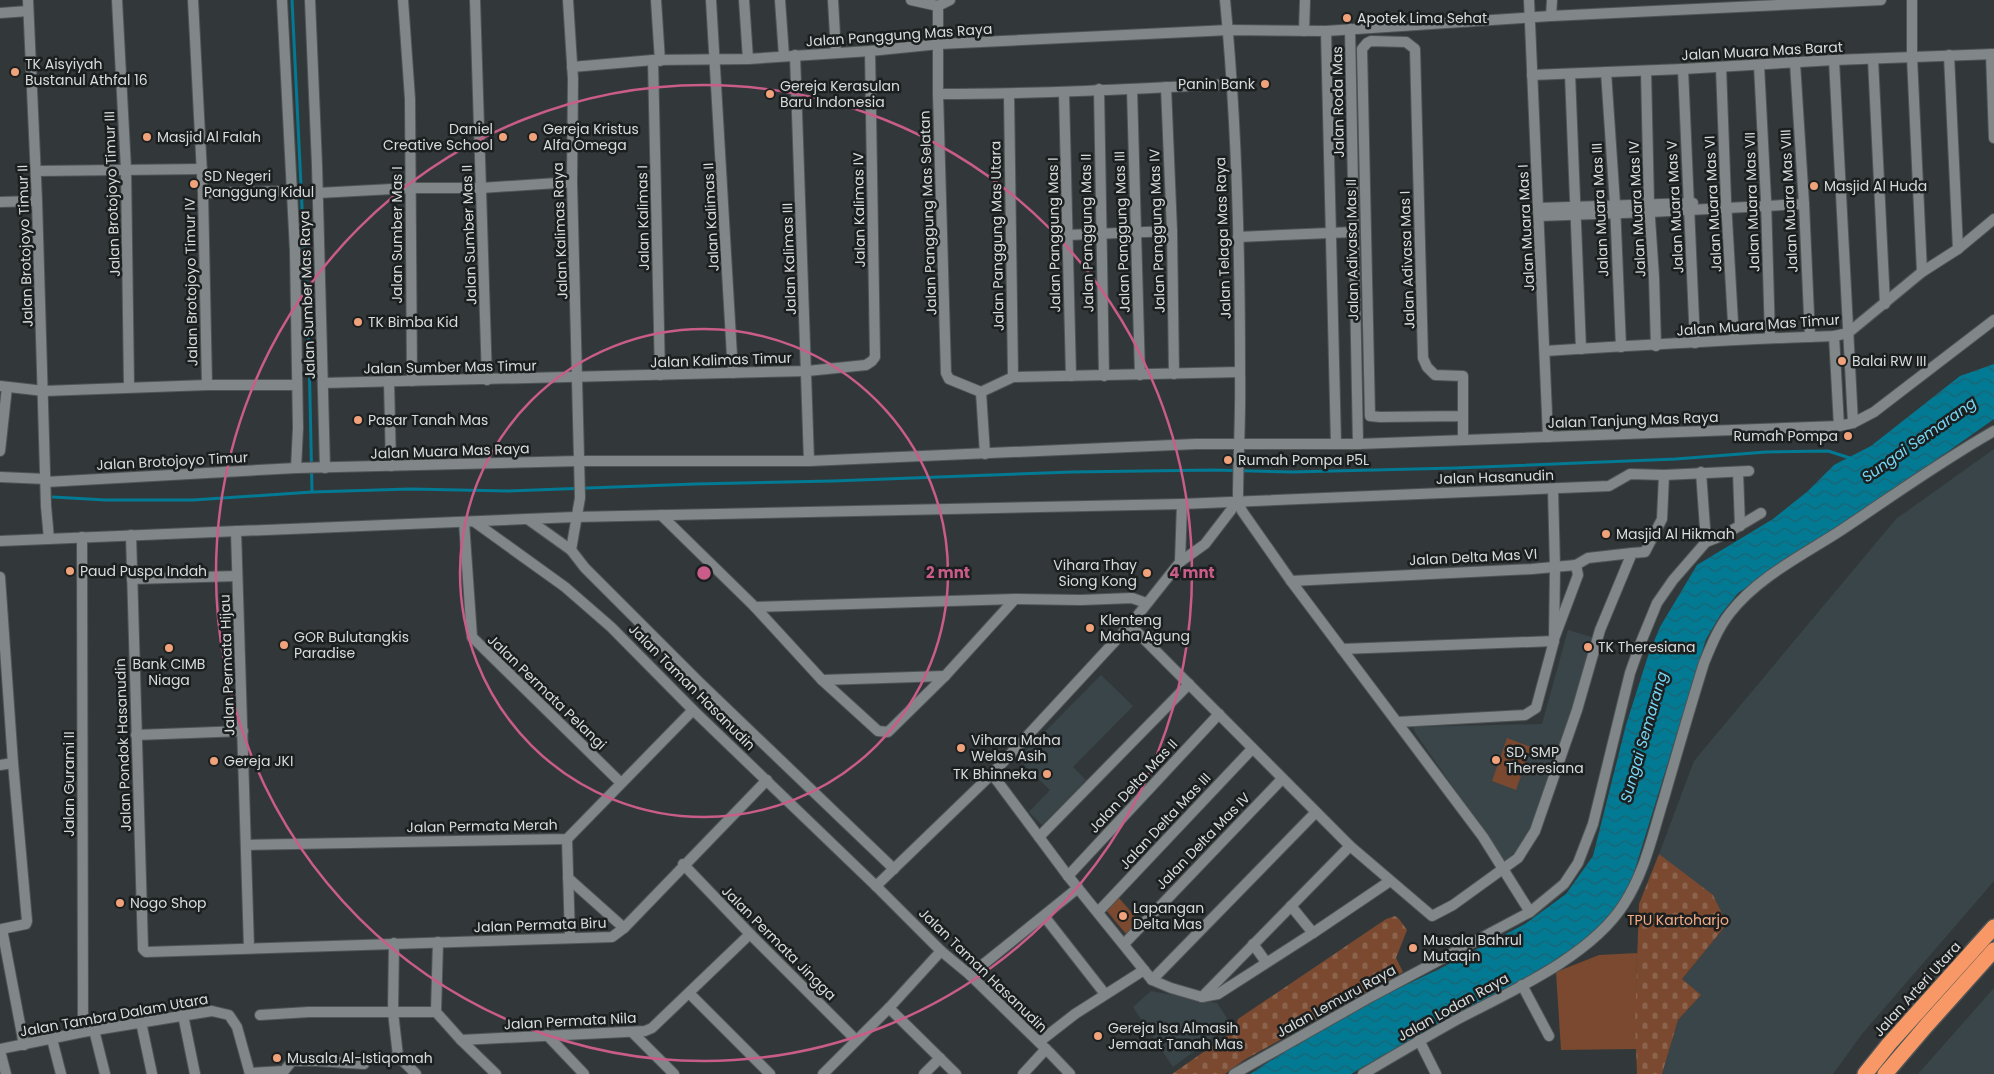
<svg xmlns="http://www.w3.org/2000/svg" width="1994" height="1074" viewBox="0 0 1994 1074" font-family="Poppins,sans-serif">
<defs>
<pattern id="cemetery-stones" width="16" height="16" patternUnits="userSpaceOnUse" patternTransform="scale(1.25)"><rect width="16" height="16" fill="#7a492f"/><path d="M2 7V4a2 2 0 0 1 4 0v3zM10 15v-3a2 2 0 0 1 4 0v3z" fill="#8c634d"/></pattern>
<pattern id="water-waves" width="16" height="10" patternUnits="userSpaceOnUse" patternTransform="scale(1.25)"><rect width="16" height="10" fill="#027a94"/><path d="M0 5q4-4 8 0t8 0" fill="none" stroke="#1b6473"/></pattern>
</defs>
<rect width="100%" height="100%" fill="#32383a"/>
<!-- built -->
<g fill="#394549">
<path d="M1994,449V881L1862,1034L1833,1074H1662L1678,1020L1700,996L1682,979L1727,924L1659,854L1694,761L1896,519Z"/>
<path d="M1568,630L1595,638L1535,825L1523,845L1505,861L1416,734L1413,727L1542,724Z"/>
<path d="M1101,675L1133,706L1073,767L1086,780L1042,825L1029,812L1050,790L1018,759Z"/>
<path d="M1994,988V1074H1918Z"/>
<path d="M1151,991L1217,1003L1231,1024L1173,1067L1133,1007Z"/>
</g>
<!-- grass -->
<g fill="#7a492f">
<path d="M1507,738L1531,747L1516,790L1492,781Z"/>
<path d="M1119,898L1140,922L1126,934L1106,910Z"/>
<path d="M1637,953L1636,1049L1561,1050L1556,972L1599,955Z"/>
</g>
<!-- cemetery -->
<g fill="url(#cemetery-stones)">
<path d="M1659,854L1713,895L1727,924L1682,979L1701,995L1678,1020L1662,1074H1637L1635,1023L1639,904Z"/>
<path d="M1395,916L1399,919L1407,930L1396,958L1403,972L1244,1060L1225,1074H1172L1235,1030L1238,1019L1386,919Z"/>
</g>
<!-- water -->
<path fill="url(#water-waves)" d="M1994,364V419L1902,484L1738,593L1721,614L1706,639L1628,892L1597,930L1579,946L1526,980L1423,1033L1351,1074H1250L1337,1018L1439,969L1525,924L1566,894L1593,856L1626,725L1648,656L1660,627L1697,565L1773,519L1808,491L1834,465L1871,446L1960,376Z"/>
<g fill="none" stroke-linecap="round" stroke-linejoin="round">
<!-- stream -->
<g stroke="#027a94" stroke-width="3">
<path d="M292,0L309,351L312,492"/>
<path d="M53,497L105,500H193L312,492L410,489L508,491L695,484L833,481L1072,472L1214,470L1292,472L1456,468L1676,459L1766,452L1828,451L1853,459"/>
</g>
<defs>
<g id="minor">
<path d="M28,0L37,201L46,506L49,539"/>
<path d="M117,0L126,169L129,387"/>
<path d="M193,0L203,193L207,385"/>
<path d="M282,0L295,251L298,428L296,468"/>
<path d="M310,0L317,165L325,468"/>
<path d="M403,0L410,99L412,381"/>
<path d="M475,0L487,380"/>
<path d="M568,0L573,79L572,182L580,498L571,550"/>
<path d="M656,0L660,61"/>
<path d="M711,0L733,373"/>
<path d="M744,0L748,59"/>
<path d="M780,0L784,56"/>
<path d="M833,0L836,53"/>
<path d="M911,0L938,6V94L946,373L949,379L981,392L1013,377L1240,372"/>
<path d="M1225,0C1237,123 1240,248 1240,372C1241,415 1238,458 1238,501L1242,511L1291,581L1483,837L1530,912"/>
<path d="M1529,0L1548,437"/>
<path d="M1912,0V57L1922,272"/>
<path d="M938,6L950,0"/>
<path d="M0,13L28,11"/>
<path d="M1551,16L1552,0"/>
<path d="M1350,29L1358,444"/>
<path d="M1304,31L1305,0"/>
<path d="M1326,31L1336,444"/>
<path d="M1991,54L1994,138"/>
<path d="M795,55L809,461"/>
<path d="M1949,55L1958,249"/>
<path d="M1873,59L1885,304"/>
<path d="M653,60L660,375"/>
<path d="M1834,60L1853,423"/>
<path d="M1795,63L1804,204L1810,337"/>
<path d="M1759,65L1766,200L1770,338"/>
<path d="M572,67L653,60L748,59L870,51L939,44L1229,30L1326,31L1551,16L1881,0"/>
<path d="M1721,67L1726,201L1734,340"/>
<path d="M1683,69L1695,343"/>
<path d="M1646,71L1649,204L1654,277L1656,346"/>
<path d="M1606,72L1615,204L1621,347"/>
<path d="M1570,74L1581,349"/>
<path d="M1532,75L1683,69L1834,60L1994,54"/>
<path d="M1166,87L1172,231L1174,374"/>
<path d="M1099,89L1104,376"/>
<path d="M1132,89L1140,375"/>
<path d="M1064,93L1071,376"/>
<path d="M938,94C1036,94 1134,89 1232,84"/>
<path d="M1009,94L1013,377"/>
<path d="M36,171L202,169"/>
<path d="M203,193L292,191"/>
<path d="M318,193L411,188H481L572,182"/>
<path d="M0,202L37,201"/>
<path d="M1539,208L1693,203"/>
<path d="M1539,216L1650,212L1804,204"/>
<path d="M1067,235L1172,231"/>
<path d="M1238,237L1353,232"/>
<path d="M1834,336L1839,426"/>
<path d="M1545,351C1641,345 1738,339 1834,336L1848,333L1922,272L1958,249L1994,219"/>
<path d="M389,381L391,466"/>
<path d="M323,383L807,371L866,365L872,361L875,357L870,51"/>
<path d="M0,386L44,391L207,385H297"/>
<path d="M981,392L985,454"/>
<path d="M1463,416L1380,417L1370,416L1362,49L1367,43L1371,41L1406,42L1415,49L1423,358L1427,367L1435,375L1463,376V440"/>
<path d="M0,451L7,387"/>
<path d="M1701,472L1706,542"/>
<path d="M1738,472L1740,526"/>
<path d="M0,477L46,479"/>
<path d="M46,482L296,468L579,461H809L1196,444H1358L1839,426L1853,423L1874,412L1994,320"/>
<path d="M661,515L755,607L822,680L878,731L888,732L945,676L1015,599"/>
<path d="M529,520L571,550L585,568L698,681L894,869"/>
<path d="M464,522L472,637L621,783"/>
<path d="M476,523L565,587L611,627L693,710L876,886L941,951L970,975L1049,1052L1070,1074"/>
<path d="M236,531L249,948"/>
<path d="M131,535L143,949L146,952L612,937L624,928L767,780"/>
<path d="M82,537L83,1032"/>
<path d="M0,541L575,517L1182,504L1609,486L1630,474L1664,475L1749,471"/>
<path d="M1180,562L1205,544L1238,501"/>
<path d="M1576,565L1588,558L1632,553"/>
<path d="M0,577L13,763L27,921L26,924L2,929L24,1045"/>
<path d="M132,579L237,576"/>
<path d="M1291,581L1532,569L1576,565L1578,575L1554,639"/>
<path d="M755,607L1015,599L1081,600L1132,598L1146,603"/>
<path d="M1130,625L1350,846L1432,916L1453,905L1518,858L1535,831L1577,710L1600,630L1632,553L1645,552L1662,519L1664,475"/>
<path d="M1342,649L1554,641"/>
<path d="M822,680L945,676"/>
<path d="M1397,722L1525,715L1536,708L1554,641L1555,567L1553,489"/>
<path d="M136,735L243,731"/>
<path d="M0,765L13,763"/>
<path d="M992,774L1068,876L1152,980L1171,988L1202,997L1350,846"/>
<path d="M1039,837L1189,684"/>
<path d="M567,839L570,938"/>
<path d="M247,845L567,839L693,710"/>
<path d="M683,864L750,934L856,1040"/>
<path d="M1068,876L1219,714"/>
<path d="M568,878L624,928"/>
<path d="M876,886L992,774L1130,625L1180,562L1182,504"/>
<path d="M1098,912L1252,749"/>
<path d="M1044,916L1105,994"/>
<path d="M1313,933L1390,881"/>
<path d="M438,942L436,1012L461,1040L645,1031L652,1028L750,934"/>
<path d="M394,943L393,1012L398,1056L416,1074"/>
<path d="M1124,944L1282,779"/>
<path d="M1253,944L1266,962"/>
<path d="M970,975L1078,888"/>
<path d="M1152,980L1316,812"/>
<path d="M1522,985L1549,1036"/>
<path d="M690,994L770,1074"/>
<path d="M1202,997L1218,994L1313,933L1291,906"/>
<path d="M889,1008L956,1074"/>
<path d="M183,1015L195,1074"/>
<path d="M260,1015L309,1012H436"/>
<path d="M141,1022L152,1074"/>
<path d="M94,1030L105,1074"/>
<path d="M633,1033L674,1074"/>
<path d="M547,1035L584,1074"/>
<path d="M52,1039L61,1074"/>
<path d="M461,1040L496,1074"/>
<path d="M1419,1040L1436,1074"/>
<path d="M1039,1042L1075,1014L1144,970"/>
<path d="M0,1049L83,1032L212,1011L229,1015L237,1027L250,1074"/>
<path d="M0,1051L6,1074"/>
<path d="M250,1073L284,1071L292,1061H317L364,1064"/>
<path d="M823,1074L889,1008L941,951"/>
<path d="M924,1074L940,1058"/>
<path d="M1023,1074L1046,1049"/>
<path d="M1234,1074L1372,996L1530,912L1564,884L1578,863L1593,824L1630,673L1641,642L1657,603L1673,580L1706,542L1724,535L1761,513"/>
<path d="M1363,1074C1395,1055 1426,1037 1458,1019C1512,991 1591,956 1624,904C1645,872 1653,833 1664,798C1677,753 1690,708 1704,663C1711,646 1718,628 1730,613C1758,577 1803,555 1840,531C1891,497 1941,461 1994,431"/>
</g>
<g id="highway">
<path d="M1865,1074L1889,1044L1994,927"/>
<path d="M1885,1074L1926,1026L1994,950"/>
</g>
</defs>
<!-- minor casing -->
<use href="#minor" stroke="#4f5455" stroke-width="12"/>
<!-- highway casing -->
<use href="#highway" stroke="#4f5455" stroke-width="18"/>
<!-- minor -->
<use href="#minor" stroke="#818789" stroke-width="10"/>
<!-- highway -->
<use href="#highway" stroke="#f89866" stroke-width="15"/>
</g>
<!-- distance rings -->
<g fill="none" stroke="#c95c88" stroke-width="2.5">
<circle cx="704" cy="573" r="244"/>
<circle cx="704" cy="573" r="488"/>
</g>
<!-- markers -->
<g fill="#f0a27a" stroke="#1c1f1f" stroke-width="2">
<circle cx="1347" cy="18" r="5"/>
<circle cx="15" cy="72" r="5"/>
<circle cx="1265" cy="84" r="5"/>
<circle cx="770" cy="94" r="5"/>
<circle cx="147" cy="137" r="5"/>
<circle cx="503" cy="137" r="5"/>
<circle cx="533" cy="137" r="5"/>
<circle cx="194" cy="184" r="5"/>
<circle cx="1814" cy="186" r="5"/>
<circle cx="358" cy="322" r="5"/>
<circle cx="1842" cy="361" r="5"/>
<circle cx="358" cy="420" r="5"/>
<circle cx="1848" cy="436" r="5"/>
<circle cx="1228" cy="460" r="5"/>
<circle cx="1606" cy="534" r="5"/>
<circle cx="70" cy="571" r="5"/>
<circle cx="1147" cy="573" r="5"/>
<circle cx="1090" cy="628" r="5"/>
<circle cx="284" cy="645" r="5"/>
<circle cx="1588" cy="647" r="5"/>
<circle cx="169" cy="648" r="5"/>
<circle cx="961" cy="748" r="5"/>
<circle cx="1496" cy="760" r="5"/>
<circle cx="214" cy="761" r="5"/>
<circle cx="1047" cy="774" r="5"/>
<circle cx="120" cy="903" r="5"/>
<circle cx="1123" cy="916" r="5"/>
<circle cx="1413" cy="948" r="5"/>
<circle cx="1098" cy="1036" r="5"/>
<circle cx="277" cy="1058" r="5"/>
</g>
<g text-anchor="middle" stroke-width="5" stroke-linejoin="round" paint-order="stroke">
<!-- poi labels -->
<g font-size="14" fill="#d7dbdc" stroke="#1c1f1f" text-anchor="start">
<text x="1357" y="23">Apotek Lima Sehat</text>
<text x="25" y="69">TK Aisyiyah<tspan x="25" dy="16">Bustanul Athfal 16</tspan></text>
<text x="1255" y="89" text-anchor="end">Panin Bank</text>
<text x="780" y="91">Gereja Kerasulan<tspan x="780" dy="16">Baru Indonesia</tspan></text>
<text x="493" y="134" text-anchor="end">Daniel<tspan x="493" dy="16">Creative School</tspan></text>
<text x="543" y="134">Gereja Kristus<tspan x="543" dy="16">Alfa Omega</tspan></text>
<text x="157" y="142">Masjid Al Falah</text>
<text x="204" y="181">SD Negeri<tspan x="204" dy="16">Panggung Kidul</tspan></text>
<text x="1824" y="191">Masjid Al Huda</text>
<text x="368" y="327">TK Bimba Kid</text>
<text x="1852" y="366">Balai RW III</text>
<text x="368" y="425">Pasar Tanah Mas</text>
<text x="1838" y="441" text-anchor="end">Rumah Pompa</text>
<text x="1238" y="465">Rumah Pompa P5L</text>
<text x="1616" y="539">Masjid Al Hikmah</text>
<text x="1137" y="570" text-anchor="end">Vihara Thay<tspan x="1137" dy="16">Siong Kong</tspan></text>
<text x="80" y="576">Paud Puspa Indah</text>
<text x="1100" y="625">Klenteng<tspan x="1100" dy="16">Maha Agung</tspan></text>
<text x="294" y="642">GOR Bulutangkis<tspan x="294" dy="16">Paradise</tspan></text>
<text x="1598" y="652">TK Theresiana</text>
<text x="169" y="669" text-anchor="middle">Bank CIMB<tspan x="169" dy="16">Niaga</tspan></text>
<text x="971" y="745">Vihara Maha<tspan x="971" dy="16">Welas Asih</tspan></text>
<text x="1506" y="757">SD, SMP<tspan x="1506" dy="16">Theresiana</tspan></text>
<text x="224" y="766">Gereja JKI</text>
<text x="1037" y="779" text-anchor="end">TK Bhinneka</text>
<text x="130" y="908">Nogo Shop</text>
<text x="1133" y="913">Lapangan<tspan x="1133" dy="16">Delta Mas</tspan></text>
<text x="1423" y="945">Musala Bahrul<tspan x="1423" dy="16">Mutaqin</tspan></text>
<text x="1108" y="1033">Gereja Isa Almasih<tspan x="1108" dy="16">Jemaat Tanah Mas</tspan></text>
<text x="287" y="1063">Musala Al-Istiqomah</text>
</g>
<!-- street labels -->
<g font-size="14" fill="#d7dbdc" stroke="#1c1f1f">
<text transform="translate(899 35) rotate(-4)" y="5">Jalan Panggung Mas Raya</text>
<text transform="translate(1762 51) rotate(-3)" y="5">Jalan Muara Mas Barat</text>
<text transform="translate(1338 102) rotate(-91)" y="5">Jalan Roda Mas</text>
<text transform="translate(112 194) rotate(-92)" y="5">Jalan Brotojoyo Timur III</text>
<text transform="translate(1789 201) rotate(-93)" y="5">Jalan Muara Mas VIII</text>
<text transform="translate(1752 202) rotate(-92)" y="5">Jalan Muara Mas VII</text>
<text transform="translate(1713 204) rotate(-93)" y="5">Jalan Muara Mas VI</text>
<text transform="translate(1675 207) rotate(-93)" y="5">Jalan Muara Mas V</text>
<text transform="translate(1637 209) rotate(-93)" y="5">Jalan Muara Mas IV</text>
<text transform="translate(859 210) rotate(-91)" y="5">Jalan Kalimas IV</text>
<text transform="translate(1600 210) rotate(-93)" y="5">Jalan Muara Mas III</text>
<text transform="translate(928 213) rotate(-92)" y="5">Jalan Panggung Mas Selatan</text>
<text transform="translate(711 217) rotate(-93)" y="5">Jalan Kalimas II</text>
<text transform="translate(643 218) rotate(-91)" y="5">Jalan Kalimas I</text>
<text transform="translate(1526 228) rotate(-93)" y="5">Jalan Muara Mas I</text>
<text transform="translate(560 231) rotate(-92)" y="5">Jalan Kalimas Raya</text>
<text transform="translate(1157 231) rotate(-92)" y="5">Jalan Panggung Mas IV</text>
<text transform="translate(1122 232) rotate(-92)" y="5">Jalan Panggung Mas III</text>
<text transform="translate(1087 233) rotate(-91)" y="5">Jalan Panggung Mas II</text>
<text transform="translate(397 235) rotate(-90)" y="5">Jalan Sumber Mas I</text>
<text transform="translate(469 235) rotate(-92)" y="5">Jalan Sumber Mas II</text>
<text transform="translate(1054 235) rotate(-91)" y="5">Jalan Panggung Mas I</text>
<text transform="translate(997 236) rotate(-91)" y="5">Jalan Panggung Mas Utara</text>
<text transform="translate(1223 238) rotate(-92)" y="5">Jalan Telaga Mas Raya</text>
<text transform="translate(25 246) rotate(-92)" y="5">Jalan Brotojoyo Timur II</text>
<text transform="translate(1352 250) rotate(-91)" y="5">Jalan Adivasa Mas II</text>
<text transform="translate(789 259) rotate(-92)" y="5">Jalan Kalimas III</text>
<text transform="translate(1407 260) rotate(-92)" y="5">Jalan Adivasa Mas I</text>
<text transform="translate(191 282) rotate(-91)" y="5">Jalan Brotojoyo Timur IV</text>
<text transform="translate(307 295) rotate(-92)" y="5">Jalan Sumber Mas Raya</text>
<text transform="translate(1758 325) rotate(-4)" y="5">Jalan Muara Mas Timur</text>
<text transform="translate(721 360) rotate(-2)" y="5">Jalan Kalimas Timur</text>
<text transform="translate(450 367) rotate(-1)" y="5">Jalan Sumber Mas Timur</text>
<text transform="translate(1633 420) rotate(-2)" y="5">Jalan Tanjung Mas Raya</text>
<text transform="translate(450 451) rotate(-2)" y="5">Jalan Muara Mas Raya</text>
<text transform="translate(172 461) rotate(-3)" y="5">Jalan Brotojoyo Timur</text>
<text transform="translate(1495 477) rotate(-2)" y="5">Jalan Hasanudin</text>
<text transform="translate(1473 557) rotate(-3)" y="5">Jalan Delta Mas VI</text>
<text transform="translate(227 665) rotate(-92)" y="5">Jalan Permata Hijau</text>
<text transform="translate(692 687) rotate(45)" y="5">Jalan Taman Hasanudin</text>
<text transform="translate(547 692) rotate(44)" y="5">Jalan Permata Pelangi</text>
<text transform="translate(123 745) rotate(-92)" y="5">Jalan Pondok Hasanudin</text>
<text transform="translate(69 784) rotate(-90)" y="5">Jalan Gurami II</text>
<text transform="translate(1133 786) rotate(-47)" y="5">Jalan Delta Mas II</text>
<text transform="translate(1165 821) rotate(-47)" y="5">Jalan Delta Mas III</text>
<text transform="translate(482 826) rotate(-1)" y="5">Jalan Permata Merah</text>
<text transform="translate(1203 841) rotate(-46)" y="5">Jalan Delta Mas IV</text>
<text transform="translate(540 925) rotate(-2)" y="5">Jalan Permata Biru</text>
<text transform="translate(779 943) rotate(45)" y="5">Jalan Permata Jingga</text>
<text transform="translate(983 970) rotate(44)" y="5">Jalan Taman Hasanudin</text>
<text transform="translate(1917 989) rotate(-48)" y="5">Jalan Arteri Utara</text>
<text transform="translate(1336 1001) rotate(-29)" y="5">Jalan Lemuru Raya</text>
<text transform="translate(1453 1007) rotate(-29)" y="5">Jalan Lodan Raya</text>
<text transform="translate(114 1015) rotate(-10)" y="5">Jalan Tambra Dalam Utara</text>
<text transform="translate(570 1021) rotate(-3)" y="5">Jalan Permata Nila</text>
</g>
<!-- park labels -->
<g font-size="14" fill="#f4aa84" stroke="#1c1f1f">
<text x="1678" y="925">TPU Kartoharjo</text>
</g>
<!-- water labels -->
<g font-size="15" font-style="italic" fill="#75d8f6" stroke="#1c1f1f">
<text transform="translate(1919 440) rotate(-35)" y="5">Sungai Semarang</text>
<text transform="translate(1644 737) rotate(-74)" y="5">Sungai Semarang</text>
</g>
</g>
<circle cx="704" cy="573" r="8" fill="#c95c88" stroke="#1c1f1f" stroke-width="2.5"/>
<g font-size="15" text-anchor="middle" font-weight="bold" fill="#c95c88" stroke="#1c1f1f" stroke-width="5" stroke-linejoin="round" paint-order="stroke">
<text x="948" y="578">2 mnt</text>
<text x="1192" y="578">4 mnt</text>
</g>
</svg>
